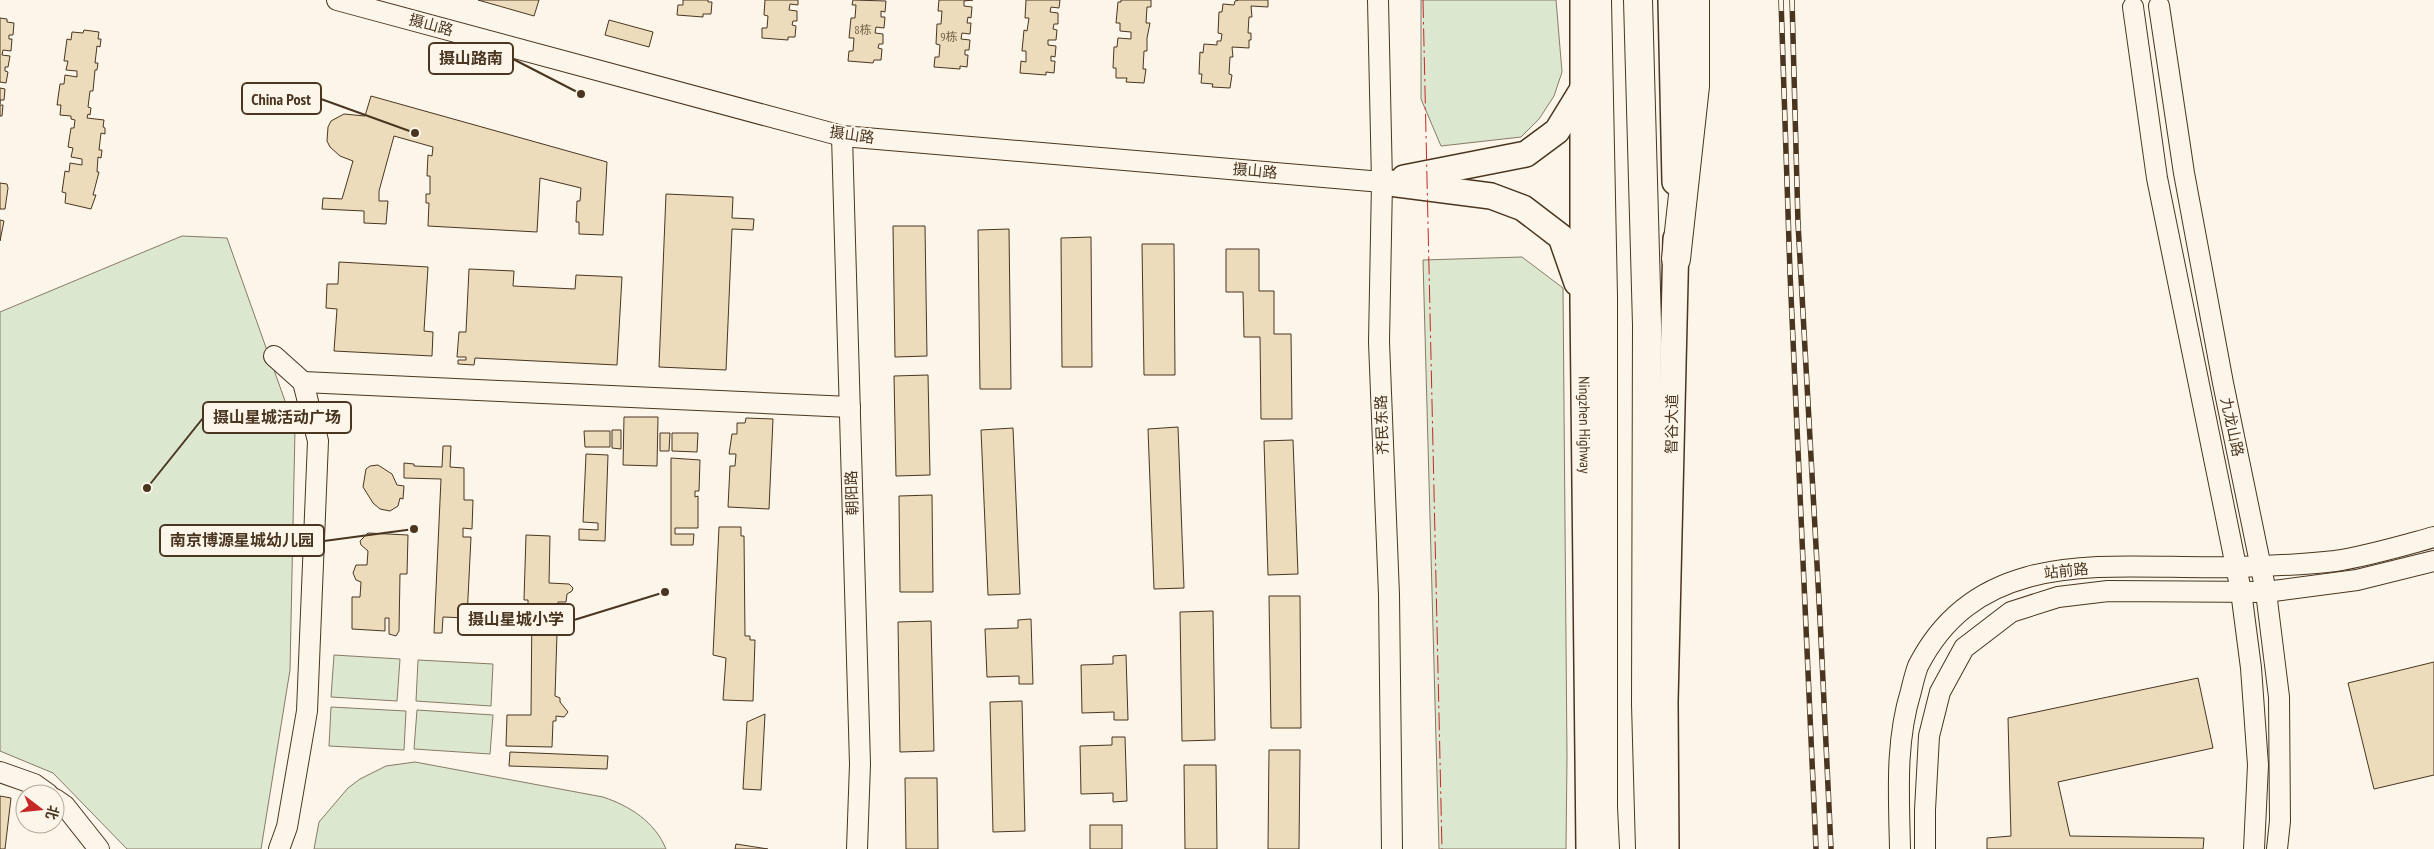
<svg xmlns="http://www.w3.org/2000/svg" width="2434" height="849" viewBox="0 0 2434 849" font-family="'PT Sans Narrow','Noto Sans SC',sans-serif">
<rect width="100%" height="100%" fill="#fbf6e9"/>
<!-- green -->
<g fill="#dce7d0" stroke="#887966">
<path d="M1421,0H1556L1562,72L1554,96L1539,119L1521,137L1441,146L1421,99Z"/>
<path d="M182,236L227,238L295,429L290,670L261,849H127L53,773L0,751V312Z"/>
<path d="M1522,257L1563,288L1567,757L1566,849H1439L1423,260Z"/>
<path d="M334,655L400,659L397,701L331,697Z"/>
<path d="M418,660L493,664L491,706L416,701Z"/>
<path d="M331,707L406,711L404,750L329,746Z"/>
<path d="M417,710L493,715L490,754L414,749Z"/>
<path d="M415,762L603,797C630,806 655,822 666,849H314L319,822L348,788L360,779L386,766Z"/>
</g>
<!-- building -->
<g fill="#ecdcbc" stroke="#4a3520">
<path d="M478,0H539L534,16Z"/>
<path d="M683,0H708V2H712L711,14H703V17L677,15L678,5H683Z"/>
<path d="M765,0H798V5L790,4L789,10L797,11V21H793L792,25L796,26L795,37H788V40L762,38V28H767L768,16L764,15Z"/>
<path d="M853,0L886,1L885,12L881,11V17H885L884,28L876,27L875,33L883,34V44H879L878,48L882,49L881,60H874L873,63L848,61L849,51H853L854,38H849L851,18H855L856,5H852Z"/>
<path d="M939,0H973L964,1V6L972,7L971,18L968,17L967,23H971L970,34L962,33L961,39L970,40L969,50H965V55H968L967,67L960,66V69L934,67L935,57H939L940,45L936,44L937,24H941L942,11H938Z"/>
<path d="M1026,0H1060L1059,8L1051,7L1050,12L1058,13V24H1054L1053,29L1057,30L1056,40H1048V45L1056,46L1055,57L1051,56V61H1055L1054,73L1046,72V75L1020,73L1021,61L1026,62V51H1022L1024,30L1027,31L1029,18H1025Z"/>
<path d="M1121,0H1151V7H1147L1146,23H1150L1147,38V51H1144L1143,69H1146L1144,83L1126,82L1127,78H1116V68H1113L1114,47H1117L1118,38L1131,39V32L1120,31V23H1116L1118,2H1121Z"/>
<path d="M1239,0H1268V7L1251,6L1252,17H1249L1248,33H1251V40H1249V48L1232,47L1233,57H1230L1229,74L1232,75L1230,88L1212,87L1213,84L1201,83L1202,74H1199L1200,52L1203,53L1204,44L1217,45V41H1221L1222,34L1218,33L1219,12H1222L1223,4L1234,5L1235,1Z"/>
<path d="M0,18L7,19V22L14,23L13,35H9V39H12L11,51L3,50L2,55L10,56L8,67H5V71L8,72L6,83L0,82Z"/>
<path d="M609,20L653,32L649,47L605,35Z"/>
<path d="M84,30L99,32L98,39H101L100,47L97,46L95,63H98L97,70H95L93,91H90L88,107L91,108L90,115L88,114L87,118L104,120L103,127L105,128V134L101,133L99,150H102L101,158L98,157L97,172H99L93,195H96L91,209L65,203L66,193L62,192L65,171L69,172L70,163L82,165V159L71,157L73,148L68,147L71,128H74L75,120L71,119V116L60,115L61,105H57L60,84H64L65,75L77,77V71L66,70L68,61H64L67,39L71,40L72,32L83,33Z"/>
<path d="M0,88L5,89L4,100H0V104Z"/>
<path d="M371,96L607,162L603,235L579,234V222H576L577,201H580L581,188L540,178L537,232L428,226L429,203H426V194H430V176H427L428,155L432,156L433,147L394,136L379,191V201H388L386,224L364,223V211L322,209L323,198L342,199L353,161L340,156L330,147L327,141L328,127L331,121L344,114L365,116Z"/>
<path d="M0,105H3L2,116H0Z"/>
<path d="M0,183L7,184L8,188L5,209H0Z"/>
<path d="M666,194L733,197L732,218L754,219L753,230L732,229L726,370L659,367Z"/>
<path d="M0,220L4,221L0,241Z"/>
<path d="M893,226H925L927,356L895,357Z"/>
<path d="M1009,229L1011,389H980L978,230Z"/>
<path d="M1091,237L1092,367H1062L1061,238Z"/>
<path d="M1142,244H1174L1175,375H1144Z"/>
<path d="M1226,249H1259V291H1274V334H1291L1292,419H1261L1260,337H1244L1243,292H1226Z"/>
<path d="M339,262L428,267L424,331L433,332L432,356L334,351L337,309L326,308L327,284H338Z"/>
<path d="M469,269L514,271L513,286L575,289L576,275L622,277L617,365L475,358L474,365L458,364V360H466V357H457L459,332H466Z"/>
<path d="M928,375L930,475L896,476L894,376Z"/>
<path d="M624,417H658L657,466L623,465Z"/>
<path d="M746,418L773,419L769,509L728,507L730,466H735L736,454H729L732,434H737V423H745Z"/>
<path d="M1178,427L1184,588L1154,589L1148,429Z"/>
<path d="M1013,428L1020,594L988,595L981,430Z"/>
<path d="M612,430H621V449L612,448Z"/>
<path d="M584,431H610V447H585Z"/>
<path d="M660,433H670L669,451H660Z"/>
<path d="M672,433H698L697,452L672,451Z"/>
<path d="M1293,440L1298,574L1268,575L1264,441Z"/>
<path d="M443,446H451L450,467L464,468V500H473L472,529L463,528V537H471L467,618L443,617L442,633H434L441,479L404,478V463L414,464V466L442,467Z"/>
<path d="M586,454L608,455L605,541L579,540V529L598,530V523L583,522Z"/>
<path d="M671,458L700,460L699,491H695V497L698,496V528H675V534H694L693,545H671Z"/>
<path d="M378,465L392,474L397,485L404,486L403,499L400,498L398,506L390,511L380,509L373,503L363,487L366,469L370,466Z"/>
<path d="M932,495L933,592H900L899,496Z"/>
<path d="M719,527H741V536H744L745,636H750V640H755L753,701L723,700L726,658L713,655Z"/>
<path d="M368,533L408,535L407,574H400L399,631L396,636L389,634V618H385V631L352,629V597H360L361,582L356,580L353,573L356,565H367L368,551L361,545L360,541Z"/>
<path d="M526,535L550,536L549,583L569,584L573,588L572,591L567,594L566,602H558L555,696L560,698V702L568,712L564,717L556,716V721H553L552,747L506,746L507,715H531L532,604H528V600H524Z"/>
<path d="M1269,596H1300L1301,728H1271Z"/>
<path d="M1213,611L1215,740L1182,741L1180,612Z"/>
<path d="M1031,619L1033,684H1019V676L987,677L985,629L1018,628V620Z"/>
<path d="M931,621L934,751L900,752L898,622Z"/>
<path d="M1126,655L1128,720H1114V712L1082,713L1081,665L1113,664V656Z"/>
<path d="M2434,662V775L2374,789L2348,683Z"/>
<path d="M2198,678L2213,748L2058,782L2070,836L2204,838L2203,849H1987V838L2011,836L2008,718Z"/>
<path d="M1022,701L1025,831L993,832L990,702Z"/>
<path d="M765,714L761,790L743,789L747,722Z"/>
<path d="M1112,737H1125L1127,801L1113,802V793L1081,794L1080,746L1112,745Z"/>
<path d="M1269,750H1300L1299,849H1268Z"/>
<path d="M510,752L608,756L607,769L509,766Z"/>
<path d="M1184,765H1216L1217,849H1185Z"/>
<path d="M905,778H937L938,849H906Z"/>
<path d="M0,796L11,798L5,849H0Z"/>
<rect x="1090" y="825" width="32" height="24"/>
<path d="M736,844L768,849H735Z"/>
</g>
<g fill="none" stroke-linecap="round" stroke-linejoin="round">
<defs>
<g id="minor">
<path d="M337,0L842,136L1382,182"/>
<path d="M1378,0L1382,182L1379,342L1389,595L1392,849"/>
<path d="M2159,6L2184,173L2223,383L2266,592L2279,697L2280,821L2277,849"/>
<path d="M2133,7L2157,178L2241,591L2251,668L2258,765L2254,849"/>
<path d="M842,136L860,764L857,849"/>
<path d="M274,356L303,382L318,441L307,711L287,827L279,849"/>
<path d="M303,382L850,407"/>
<path d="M0,772L34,784L48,794"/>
<path d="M55,799L65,806L99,849"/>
<path d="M1900,849C1899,796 1895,743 1911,691C1913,683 1915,674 1918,666C1982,540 2121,571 2236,567C2269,566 2302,565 2335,561C2368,556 2401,546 2434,537"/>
<path d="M1925,849V810L1929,736L1940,692L1964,648L2011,612L2058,597L2108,591L2266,592L2357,580L2434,561"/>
</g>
<g id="major">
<path id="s1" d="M1583,0V300L1589,849"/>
<path d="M1671,0L1675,182"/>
<path d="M1404,178L1526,154L1557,131L1584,87"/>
<path d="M1382,182L1491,196L1523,208L1561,237L1577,283"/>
<path d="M1666,849L1665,702L1676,239"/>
</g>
<g id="highway">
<path d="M1597,0L1603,297V807L1605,849"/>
<path d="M1638,0L1647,325L1646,704L1650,849"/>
<path d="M1676,259L1695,86V0"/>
</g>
</defs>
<!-- minor casing -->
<use href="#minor" stroke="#4a3520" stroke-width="22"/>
<!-- major casing -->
<use href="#major" stroke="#4a3520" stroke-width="28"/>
<!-- highway casing -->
<use href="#highway" stroke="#4a3520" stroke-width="30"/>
<!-- minor -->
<use href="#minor" stroke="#fbf6e9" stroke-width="20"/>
<!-- major -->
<use href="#major" stroke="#fbf6e9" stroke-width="25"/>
<!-- highway -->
<use href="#highway" stroke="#fbf6e9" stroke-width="28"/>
<defs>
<g id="rail">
<path d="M1781,0L1790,273L1816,849"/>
<path d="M1792,0L1798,223L1820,618L1831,849"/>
</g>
</defs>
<!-- rail casing -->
<use href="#rail" stroke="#4a3520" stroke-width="5.5"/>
<!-- rail -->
<use href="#rail" stroke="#fbf6e9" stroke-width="4" stroke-dasharray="11" stroke-linecap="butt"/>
<!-- power -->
<path stroke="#c62828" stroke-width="1" stroke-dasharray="18 4 2.5 4" stroke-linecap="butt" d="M1423,0L1442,849"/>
</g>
<g text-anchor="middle" stroke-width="4" stroke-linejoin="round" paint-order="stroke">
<!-- number labels -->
<g font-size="12" fill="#725f47">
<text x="863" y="34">8栋</text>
<text x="949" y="41">9栋</text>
</g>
<!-- street labels -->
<g font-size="15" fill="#4a3520" stroke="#fbf6e9">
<text transform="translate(431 25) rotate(15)" y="5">摄山路</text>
<text transform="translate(852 135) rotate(8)" y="5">摄山路</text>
<text transform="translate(1255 171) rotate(5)" y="5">摄山路</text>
<text transform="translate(1672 424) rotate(-89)" y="5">智谷大道</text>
<text transform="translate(1382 425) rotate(-92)" y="5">齐民东路</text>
<text dy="5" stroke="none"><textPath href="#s1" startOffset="425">Ningzhen Highway</textPath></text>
<text transform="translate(2232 427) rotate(78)" y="5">九龙山路</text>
<text transform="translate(852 493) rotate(-92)" y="5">朝阳路</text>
<text transform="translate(2066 571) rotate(-6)" y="5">站前路</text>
</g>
</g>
<!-- callouts -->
<path fill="none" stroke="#4a3520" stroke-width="2" d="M581 94L513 59M415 133L321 99M147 488L203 418M414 529L324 541M665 592L574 620"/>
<g fill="#4a3520" stroke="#fbf6e9" stroke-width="2">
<circle cx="581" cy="94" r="5"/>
<circle cx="415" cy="133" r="5"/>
<circle cx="147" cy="488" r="5"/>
<circle cx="414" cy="529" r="5"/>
<circle cx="665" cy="592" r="5"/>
</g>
<g fill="#fbf6e9" stroke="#4a3520" stroke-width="2">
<rect x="429" y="43" width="84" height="31" rx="5"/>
<rect x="242" y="83" width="79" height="31" rx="5"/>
<rect x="203" y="402" width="148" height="31" rx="5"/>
<rect x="160" y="525" width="164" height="31" rx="5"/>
<rect x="458" y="604" width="116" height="31" rx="5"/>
</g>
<g font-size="16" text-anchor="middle" font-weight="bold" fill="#4a3520">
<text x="471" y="64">摄山路南</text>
<text x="281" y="105">China Post</text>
<text x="277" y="423">摄山星城活动广场</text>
<text x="242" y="546">南京博源星城幼儿园</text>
<text x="516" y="625">摄山星城小学</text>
</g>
<!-- north arrow -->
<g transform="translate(40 809) rotate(106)"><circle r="24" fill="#fbf6e9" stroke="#b4a999"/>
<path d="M0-4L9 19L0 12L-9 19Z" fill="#c62828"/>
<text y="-8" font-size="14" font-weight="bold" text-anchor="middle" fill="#4a3520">北</text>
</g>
</svg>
